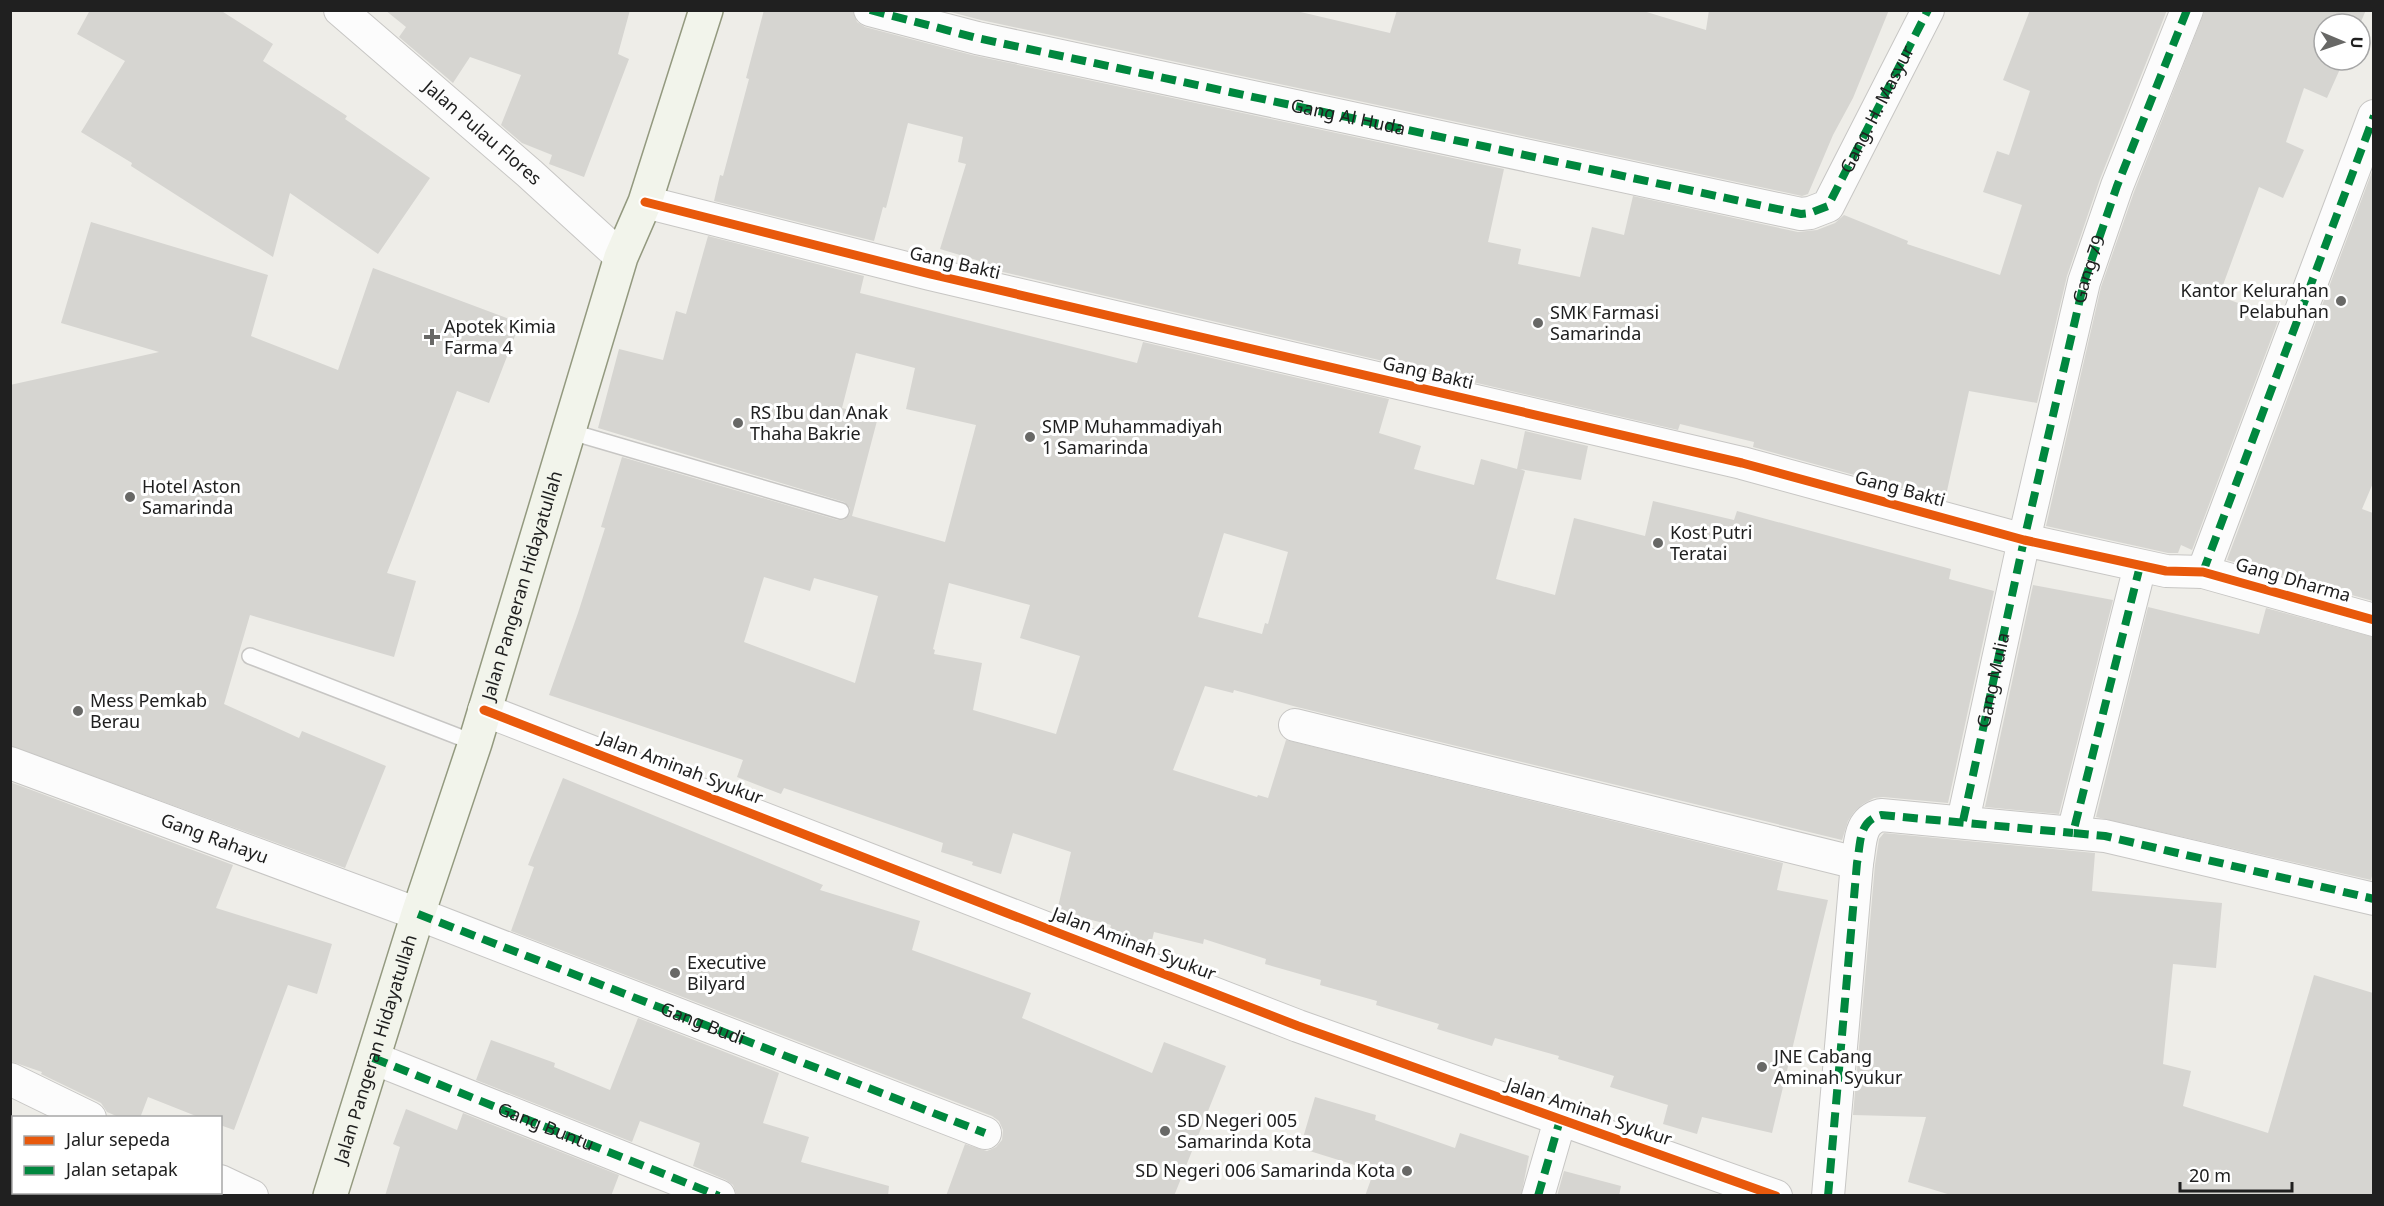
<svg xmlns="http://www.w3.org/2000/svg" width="2384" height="1206" viewBox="0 0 2384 1206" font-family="'Noto Sans',sans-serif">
<rect width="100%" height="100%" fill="#eeede8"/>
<!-- building -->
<g fill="#d6d5d1" fill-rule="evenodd">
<path d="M90,10H220L273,44L263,61L347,116L345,119L430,178L378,254L290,193L273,257L131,166L132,163L81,132L125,61L77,34Z"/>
<path d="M385,10H630L618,54L629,59L584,177L549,164L552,155L522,143L501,125L521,75L470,57L453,83L399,37L406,27Z"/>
<path d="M764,10H853L857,22L865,27L972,55L1504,169L1488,242L1521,249L1518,264L1580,277L1592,227L1624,235L1633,196L1798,232L1817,230L1835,223L1844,215L1908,241L1907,244L2000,275L2022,205L1983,192L1997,151L2009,155L2030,91L2003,80L2030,10H2167L2100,179L2067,276L2037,403L1969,391L1945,500L1753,447L1754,442L1680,424L1678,430L982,267L983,262L940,249L966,164L958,162L963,137L908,123L886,208L883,207L874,241L714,201L720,175L723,176L749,79L746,78Z"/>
<path d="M943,10H1292L1390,33L1397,10H1640L1706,30L1709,10H1889L1853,98L1833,135L1808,194L1802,196L981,20Z"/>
<path d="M2205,10H2366L2360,24H2324V60H2344L2327,98L2304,88L2286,142L2304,150L2283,198L2259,187L2219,296L2279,318L2192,550L2181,545L2178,553H2168L2046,526L2101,287L2134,192Z"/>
<path d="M2373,169V483L2362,509L2373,513V601L2227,560Z"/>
<path d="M91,222L268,275L251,336L338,370L373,268L520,323L489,403L457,391L387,573L416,581L394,657L250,615L224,704L299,738L302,731L386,766L345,868L10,746V385L159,352L61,323Z"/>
<path d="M708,236L864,276L860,293L1137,363L1143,342L1389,399L1379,433L1421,446L1414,469L1474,485L1481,459L1517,469L1525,431L1588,446L1581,480L1520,469L1525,471L1496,579L1555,595L1574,518L1645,536L1653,501L1734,520L1737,511L1951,569L1949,579L1994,591L1948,803L1883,797L1874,798L1863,804L1854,812L1848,821L1842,840L1297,707L1234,690L1233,693L1205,686L1173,770L1257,797L1258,795L1268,798L1286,740L1783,863L1777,890L1828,900L1772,1133L1702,1117L1697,1134L1663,1124L1668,1105L1610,1087L1614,1076L1558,1059L1559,1056L1495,1038L1492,1046L1437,1029L1439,1024L1376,1005L1377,1001L1320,985L1321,980L1265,964L1266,959L1204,939L1203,944L1154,932L1150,949L1109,933L1111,925L1057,911L1071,852L1013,833L1001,874L972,865L973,862L941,852L943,843L784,788L781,794L737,777L743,760L549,695L578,613L605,528L601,527L622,457L838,520H844L850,514V508L844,502L598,428L619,349L663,360L676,311L686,314ZM856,353L915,368L906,409L976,425L945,542L852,516L878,417L842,408ZM1224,533L1288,552L1268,624L1265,623L1262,634L1198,617ZM764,577L810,591L814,578L878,596L855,683L744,642ZM949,583L1030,605L1020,638L1080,656L1056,734L973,710L982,663L934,654L935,650L933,649Z"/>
<path d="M2033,585L2113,600L2059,814L1985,807Z"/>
<path d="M2148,607L2259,634L2266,608L2373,637V872L2371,880L2096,817Z"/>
<path d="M563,778L823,885L820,890L920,921L912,950L1031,993L1022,1018L1152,1073L1164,1042L1226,1066L1174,1196H946L965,1144L987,1151L996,1147L1002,1140L1003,1130L999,1121L992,1116L511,931L534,867L528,865Z"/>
<path d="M10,782L233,865L216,908L332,944L317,994L288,985L234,1130L220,1125V1118H201L148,1097L140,1118H121L107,1112L101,1103L41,1074L42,1072L10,1061Z"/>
<path d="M1884,833L2095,853L2092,891L2222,903L2216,968L2173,964L2163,1064L2191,1071L2183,1106L2268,1133L2314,975L2373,993V1196H1954L1908,1182L1926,1117L1853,1115L1875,865L1879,839Z"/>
<path d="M638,1018L779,1073L763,1123L809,1137L801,1162L889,1186L888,1196H737L733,1185L726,1180L693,1166L700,1143L640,1121L632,1142L476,1080L491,1040L555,1063L554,1067L610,1090Z"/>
<path d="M1315,1097L1376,1115L1375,1120L1455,1148L1460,1133L1529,1156L1521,1196H1365L1374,1171L1300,1148Z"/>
<path d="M406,1109L457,1130L463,1113L619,1175L611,1196H385L400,1147L393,1144Z"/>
<path d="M1564,1171L1621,1186L1619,1196H1557Z"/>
</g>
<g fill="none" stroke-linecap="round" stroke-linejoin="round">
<defs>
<g id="lane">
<path d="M568,431L841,511"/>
<path d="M250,656L475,743"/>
</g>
<g id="street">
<path id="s1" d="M340,10L529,173L621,257"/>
<path id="s2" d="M870,10L977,38L1801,214L1810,213L1828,206L1928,10"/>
<path d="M645,202L930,274L1742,463L2024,540L2166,571L2203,572L2374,620"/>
<path d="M2140,566L2073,833L2105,836L2374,899"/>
<path d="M2203,572L2374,116"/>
<path d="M484,710L1298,1026L1776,1196"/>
<path d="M1295,725L1857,863"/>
<path id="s3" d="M10,763L418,914L985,1133"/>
<path d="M1963,821L2024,540L2084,282L2117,186L2187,10"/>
<path d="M373,1058L719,1196"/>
<path d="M10,1079L90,1118"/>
<path d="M220,1181L252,1196"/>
<path d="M1538,1196L1560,1120"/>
<path d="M1828,1196L1857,863C1861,843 1858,821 1881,815L2073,833"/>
</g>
<g id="secondary">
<path id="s4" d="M330,1196L418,914L475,743L621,257L645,202L706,10"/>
</g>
</defs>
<!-- lane casing -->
<use href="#lane" stroke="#c7c6c4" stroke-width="18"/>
<!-- street casing -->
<use href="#street" stroke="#c7c6c4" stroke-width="34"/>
<!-- secondary casing -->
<use href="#secondary" stroke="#93997f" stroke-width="36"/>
<!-- lane -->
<use href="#lane" stroke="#fcfcfc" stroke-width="15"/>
<!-- street -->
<use href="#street" stroke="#fcfcfc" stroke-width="32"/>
<!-- secondary -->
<use href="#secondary" stroke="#f2f4eb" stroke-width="33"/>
<!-- quiet -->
<g stroke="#00873e" stroke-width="8" stroke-dasharray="15 8" stroke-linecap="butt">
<path d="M870,10L977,38L1801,214L1810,213L1828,206L1928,10"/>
<path d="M2140,566L2073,833L2105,836L2374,899"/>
<path d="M2203,572L2374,116"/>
<path id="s5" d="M1963,821L2024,540L2084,282L2117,186L2187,10"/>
<path d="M418,914L985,1133"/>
<path id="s6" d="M373,1058L719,1196"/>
<path d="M1538,1196L1560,1120"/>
<path d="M1828,1196L1857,863C1861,843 1858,821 1881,815L2073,833"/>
</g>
<defs>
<g id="cycleway">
<path d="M645,202L930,274L1742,463L2024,540L2166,571L2203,572L2374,620"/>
<path d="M484,710L1298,1026L1776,1196"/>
</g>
</defs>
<!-- cycleway casing -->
<use href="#cycleway" stroke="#fff" stroke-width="13"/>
<!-- cycleway -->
<use href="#cycleway" stroke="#e8590c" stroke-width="9"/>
</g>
<!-- markers -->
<g fill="#686866" stroke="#fff" stroke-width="2">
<circle cx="2341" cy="301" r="6"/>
<circle cx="1538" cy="323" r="6"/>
<path d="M429 328h6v6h6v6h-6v6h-6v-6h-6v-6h6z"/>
<circle cx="738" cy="423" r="6"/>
<circle cx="1030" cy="437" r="6"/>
<circle cx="130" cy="497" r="6"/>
<circle cx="1658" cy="543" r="6"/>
<circle cx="78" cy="711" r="6"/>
<circle cx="675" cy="973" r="6"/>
<circle cx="1762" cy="1067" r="6"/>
<circle cx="1165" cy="1131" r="6"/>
<circle cx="1407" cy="1171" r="6"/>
</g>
<g text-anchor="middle" stroke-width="6" stroke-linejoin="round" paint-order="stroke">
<!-- street labels -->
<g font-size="18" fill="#202020" stroke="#fff">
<text dy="6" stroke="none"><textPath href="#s2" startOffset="1090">Gang. H. Masyur</textPath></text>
<text dy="6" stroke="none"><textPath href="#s2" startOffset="490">Gang Al Huda</textPath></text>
<text dy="6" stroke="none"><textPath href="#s1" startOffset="188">Jalan Pulau Flores</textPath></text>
<text transform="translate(955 263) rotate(13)" y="6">Gang Bakti</text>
<text dy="6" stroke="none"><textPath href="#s5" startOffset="566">Gang 79</textPath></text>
<text transform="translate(1428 373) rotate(13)" y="6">Gang Bakti</text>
<text transform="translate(1900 489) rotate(15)" y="6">Gang Bakti</text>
<text transform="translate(2293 580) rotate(16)" y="6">Gang Dharma</text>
<text dy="6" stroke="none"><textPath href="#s4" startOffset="640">Jalan Pangeran Hidayatullah</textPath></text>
<text dy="6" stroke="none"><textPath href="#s5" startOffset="144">Gang Mulia</textPath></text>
<text transform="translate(681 768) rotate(21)" y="6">Jalan Aminah Syukur</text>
<text dy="6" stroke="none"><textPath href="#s3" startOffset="218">Gang Rahayu</textPath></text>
<text transform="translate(1134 944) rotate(21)" y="6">Jalan Aminah Syukur</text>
<text dy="6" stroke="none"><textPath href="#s3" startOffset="740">Gang Budi</textPath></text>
<text dy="6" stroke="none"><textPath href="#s4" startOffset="154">Jalan Pangeran Hidayatullah</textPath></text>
<text transform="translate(1589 1112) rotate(19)" y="6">Jalan Aminah Syukur</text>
<text dy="6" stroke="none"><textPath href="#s6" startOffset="186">Gang Buntu</textPath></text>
</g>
<!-- poi labels -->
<g font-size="18" fill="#202020" stroke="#fff" text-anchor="start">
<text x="2329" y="297" text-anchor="end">Kantor Kelurahan<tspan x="2329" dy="21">Pelabuhan</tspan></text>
<text x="1550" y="319">SMK Farmasi<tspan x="1550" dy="21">Samarinda</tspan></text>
<text x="444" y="333">Apotek Kimia<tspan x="444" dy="21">Farma 4</tspan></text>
<text x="750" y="419">RS Ibu dan Anak<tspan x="750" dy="21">Thaha Bakrie</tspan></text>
<text x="1042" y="433">SMP Muhammadiyah<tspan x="1042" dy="21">1 Samarinda</tspan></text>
<text x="142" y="493">Hotel Aston<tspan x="142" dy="21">Samarinda</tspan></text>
<text x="1670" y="539">Kost Putri<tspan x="1670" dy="21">Teratai</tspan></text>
<text x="90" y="707">Mess Pemkab<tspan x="90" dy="21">Berau</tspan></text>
<text x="687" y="969">Executive<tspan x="687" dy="21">Bilyard</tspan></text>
<text x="1774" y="1063">JNE Cabang<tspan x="1774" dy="21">Aminah Syukur</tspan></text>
<text x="1177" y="1127">SD Negeri 005<tspan x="1177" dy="21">Samarinda Kota</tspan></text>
<text x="1395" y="1177" text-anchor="end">SD Negeri 006 Samarinda Kota</text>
</g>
</g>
<!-- border -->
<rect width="2384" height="1206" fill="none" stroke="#202020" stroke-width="24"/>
<!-- legend -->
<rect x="12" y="1116" width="210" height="78" fill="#ffffff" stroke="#a6a6a6" stroke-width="1.5"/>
<rect x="24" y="1136" width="30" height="9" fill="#e8590c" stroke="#a6a6a6" stroke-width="1.5"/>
<text x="66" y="1146" font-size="18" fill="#202020">Jalur sepeda</text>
<rect x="24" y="1166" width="30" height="9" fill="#00873e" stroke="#a6a6a6" stroke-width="1.5"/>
<text x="66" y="1176" font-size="18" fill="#202020">Jalan setapak</text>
<!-- north arrow -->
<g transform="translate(2342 42) rotate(92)"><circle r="28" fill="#ffffff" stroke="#a6a6a6" stroke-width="1.5"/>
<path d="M0-4.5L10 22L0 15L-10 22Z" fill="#686866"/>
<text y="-9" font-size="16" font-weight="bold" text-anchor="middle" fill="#202020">U</text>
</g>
<!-- scale -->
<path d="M2180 1182v9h112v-9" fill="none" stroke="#202020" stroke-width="3"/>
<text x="2189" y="1182" font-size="18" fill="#202020" stroke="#ffffff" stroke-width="4.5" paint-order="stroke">20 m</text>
</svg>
